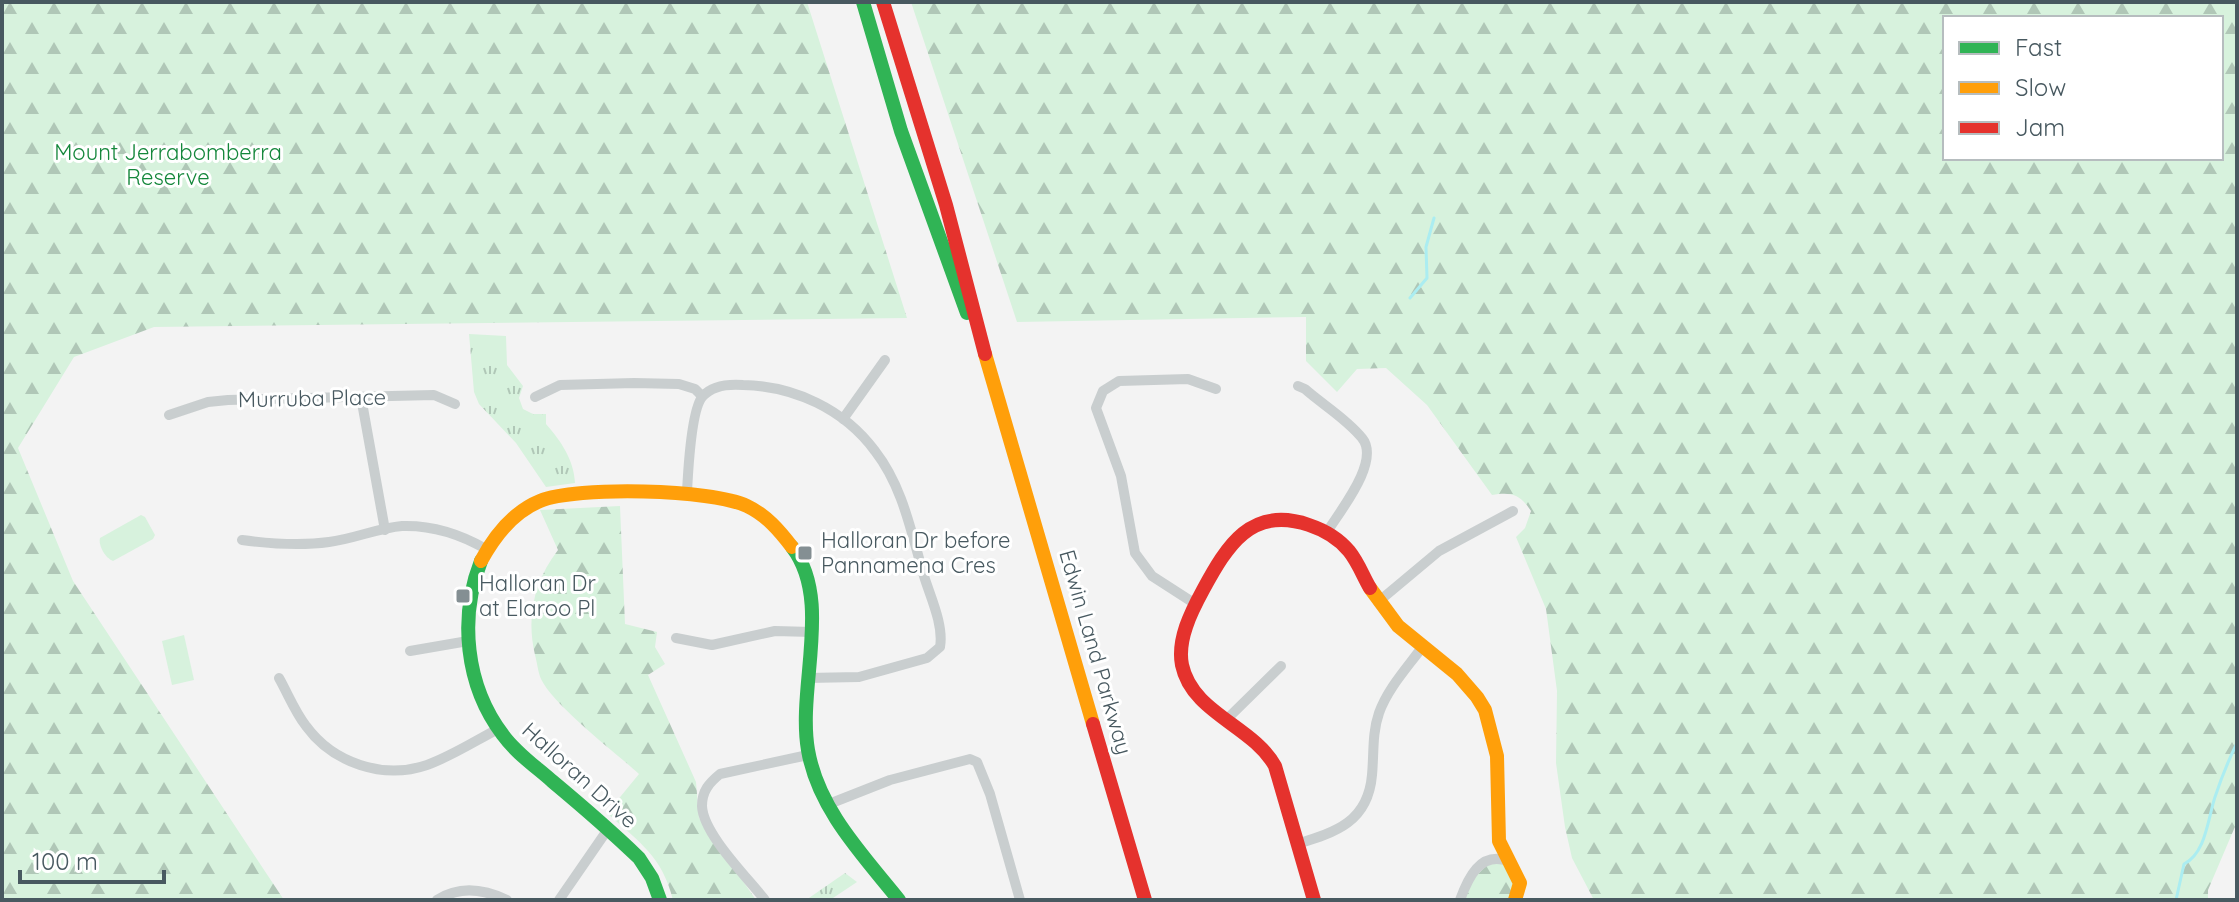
<svg xmlns="http://www.w3.org/2000/svg" width="2239" height="902" viewBox="0 0 2239 902" font-family="Quicksand,sans-serif">
<defs>
<pattern id="forest-firs" width="22" height="20" patternUnits="userSpaceOnUse" patternTransform="scale(2)"><rect width="22" height="20" fill="#d7f2dd"/><path d="M5 1l3.5 6h-7zM16 11l3.5 6h-7z" fill="#b0c7b7"/></pattern>
<pattern id="park-tufts" width="24" height="20" patternUnits="userSpaceOnUse" patternTransform="scale(2)"><rect width="24" height="20" fill="#d7f2dd"/><path d="M3 7l-1-3M5 7V3M7 7l1-3M15 17l-1-3M17 17v-4M19 17l1-3" fill="none" stroke="#b0c7b7"/></pattern>
</defs>
<rect width="100%" height="100%" fill="#f3f3f3"/>
<!-- grass -->
<g fill="#d7f2dd">
<path d="M141,515L145,517L155,535L153,539L113,561C105,558 98,545 100,538Z"/>
<path d="M184,635L194,680L172,685L162,641Z"/>
</g>
<!-- forest -->
<g fill="url(#forest-firs)" fill-rule="evenodd">
<path d="M2,2H807L907,318L154,327L74,357L18,448L73,581L284,900H2Z"/>
<path d="M911,2H2237V822L2208,890V900H1594L1572,858L1565,827L1556,763L1557,691L1546,609L1516,537L1525,528L1531,511C1520,494 1511,492 1492,495L1427,405L1386,368L1357,369L1337,392L1306,361V317L1017,322ZM1945,18H2221V158H1945Z"/>
<path d="M620,506L625,624L657,632L655,647L665,664L648,675L696,782L699,818L756,900H673C662,856 640,843 607,813L639,774C615,752 554,706 541,679C538,672 537,662 535,655C526,617 534,581 558,550L540,510Z"/>
<path d="M1488,864H1503L1515,874L1511,900H1463L1473,879Z"/>
</g>
<!-- park -->
<g fill="url(#park-tufts)">
<path d="M469,334L506,336L507,365L523,386L519,398L523,409L533,414H546V424C561,441 574,460 575,483L546,487L516,443L479,404L474,392Z"/>
<path d="M845,873L857,882L830,900H806Z"/>
</g>
<g fill="none" stroke-linecap="round" stroke-linejoin="round">
<!-- stream -->
<g stroke="#abedf1" stroke-width="3">
<path d="M1410,298L1427,278L1426,247L1434,218"/>
<path d="M2176,900L2184,864C2206,853 2208,818 2215,797C2221,779 2229,759 2237,743"/>
</g>
<!-- street -->
<g stroke="#c9cecf" stroke-width="10">
<path d="M1298,386L1305,389C1323,405 1347,419 1362,438C1381,461 1340,511 1327,532"/>
<path d="M361,397L385,530"/>
<path d="M535,397L560,385L634,383L679,384L695,389L702,396"/>
<path d="M169,415L208,402L228,400L434,395L455,404"/>
<path d="M843,419L885,360"/>
<path d="M687,492C688,473 691,408 703,396C713,385 729,384 743,385C794,386 844,409 875,451C903,487 911,532 924,576C930,596 944,625 940,647L927,658L859,677L807,678"/>
<path d="M242,540C272,544 300,546 329,542C354,539 378,528 402,526C433,525 460,534 486,549"/>
<path d="M1378,602L1439,551L1513,511"/>
<path d="M1197,605L1152,576L1135,553L1121,476L1096,408L1103,391L1119,381L1188,379L1216,389"/>
<path d="M676,638L712,645L775,631L812,632"/>
<path d="M410,651L468,641"/>
<path d="M279,678C288,694 295,712 306,726C333,763 383,780 427,765C452,756 475,741 498,729"/>
<path d="M1227,719L1281,666"/>
<path d="M829,804L890,780L970,759L977,762L990,794L1020,900"/>
<path d="M1297,844C1336,832 1368,822 1372,775C1374,754 1372,733 1379,713C1388,688 1407,668 1423,646"/>
<path d="M437,900C460,885 484,889 507,900"/>
<path d="M559,900L608,829"/>
<path d="M765,900C748,878 703,834 702,806C702,791 709,783 720,774L808,755"/>
<path d="M1460,900C1468,878 1480,851 1508,861"/>
</g>
<!-- fast -->
<g stroke="#30b455" stroke-width="14">
<path d="M863,2L901,131L967,313"/>
<path d="M792,547C833,600 797,687 808,750C818,809 863,855 899,900"/>
<path d="M481,561C459,617 465,685 503,735C516,753 535,766 552,781C582,806 611,831 639,858L652,878L660,900"/>
</g>
<!-- slow -->
<g stroke="#ff9f0a" stroke-width="14">
<path d="M985,354L1093,724"/>
<path d="M481,561C495,535 513,512 540,501C576,486 712,489 747,506C766,515 779,530 792,547"/>
<path d="M1370,588L1398,626L1457,674L1477,697L1485,710L1497,756L1499,841L1520,883L1515,900"/>
</g>
<!-- jam -->
<g stroke="#e5322d" stroke-width="14">
<path d="M883,2L946,205L985,354"/>
<path d="M1093,724L1145,900"/>
<path d="M1314,900L1275,766C1253,726 1192,713 1182,665C1177,640 1191,612 1203,590C1227,546 1251,505 1309,525C1324,530 1339,539 1349,551C1358,562 1363,576 1370,588"/>
</g>
</g>
<!-- markers -->
<g fill="#848f93" stroke="#fff" stroke-width="3">
<rect x="797" y="545" width="16" height="16" rx="4"/>
<rect x="455" y="588" width="16" height="16" rx="4"/>
</g>
<g text-anchor="middle" stroke-width="6" stroke-linejoin="round" paint-order="stroke">
<!-- park labels -->
<g font-size="22" fill="#14873b" stroke="#fff">
<text x="168" y="160">Mount Jerrabomberra<tspan x="168" dy="25">Reserve</tspan></text>
</g>
<!-- street labels -->
<g font-size="22" fill="#485960" stroke="#fff">
<text transform="translate(312 398) rotate(-1)" y="8">Murruba Place</text>
<text transform="translate(1096 652) rotate(74)" y="8">Edwin Land Parkway</text>
<text transform="translate(580 775) rotate(42)" y="8">Halloran Drive</text>
</g>
<!-- poi labels -->
<g font-size="22" fill="#485960" stroke="#fff" text-anchor="start">
<text x="821" y="548">Halloran Dr before<tspan x="821" dy="25">Pannamena Cres</tspan></text>
<text x="479" y="591">Halloran Dr<tspan x="479" dy="25">at Elaroo Pl</tspan></text>
</g>
</g>
<!-- border -->
<rect width="2239" height="902" fill="none" stroke="#485960" stroke-width="8"/>
<!-- legend -->
<rect x="1943" y="16" width="280" height="144" fill="#ffffff" stroke="#b6bdbf" stroke-width="2"/>
<rect x="1959" y="42" width="40" height="12" fill="#30b455" stroke="#b6bdbf" stroke-width="2"/>
<text x="2015" y="56" font-size="24" fill="#485960">Fast</text>
<rect x="1959" y="82" width="40" height="12" fill="#ff9f0a" stroke="#b6bdbf" stroke-width="2"/>
<text x="2015" y="96" font-size="24" fill="#485960">Slow</text>
<rect x="1959" y="122" width="40" height="12" fill="#e5322d" stroke="#b6bdbf" stroke-width="2"/>
<text x="2015" y="136" font-size="24" fill="#485960">Jam</text>
<!-- scale -->
<path d="M20 870v12h144v-12" fill="none" stroke="#485960" stroke-width="4"/>
<text x="32" y="870" font-size="24" fill="#485960" stroke="#ffffff" stroke-width="6" paint-order="stroke">100 m</text>
</svg>
